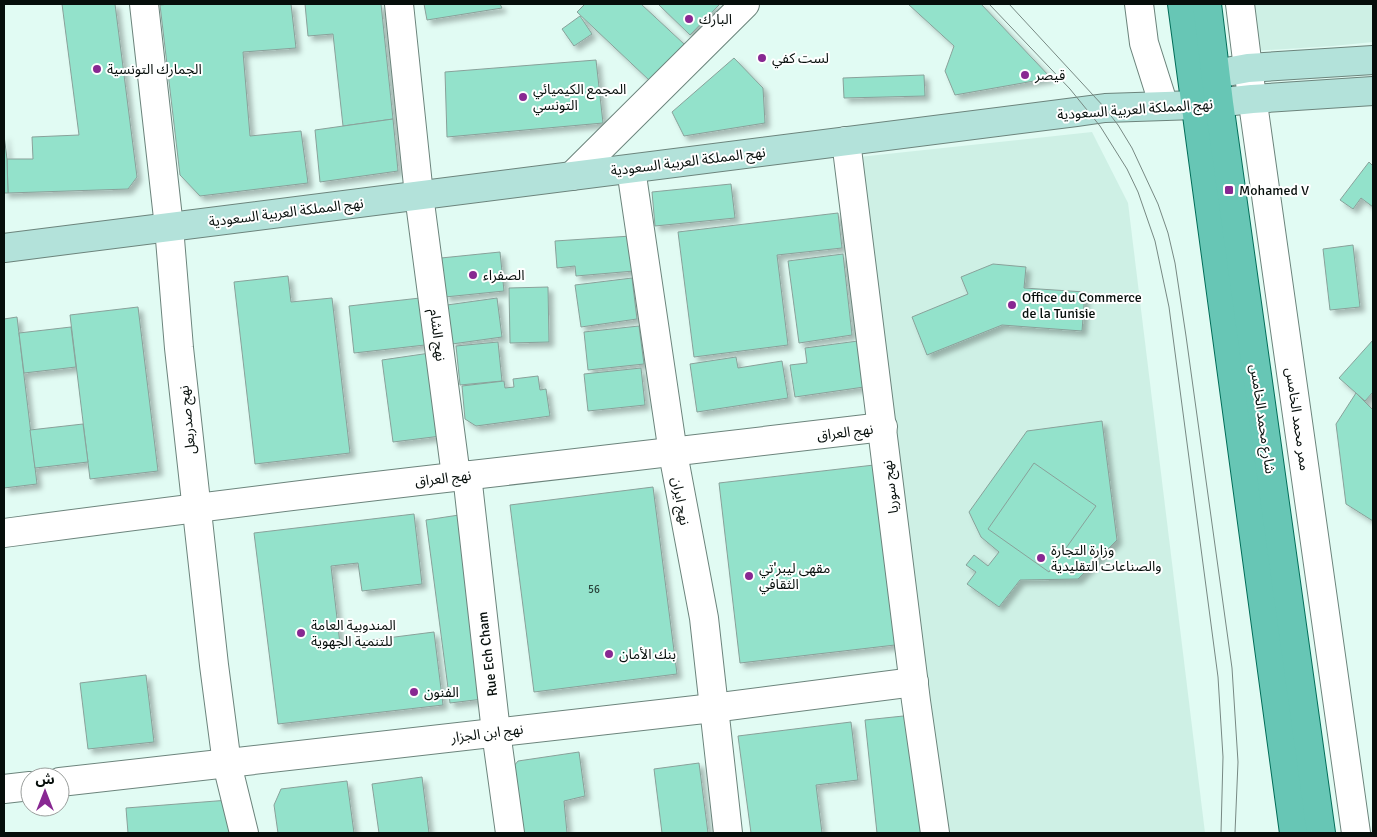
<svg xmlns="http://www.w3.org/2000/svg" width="1377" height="837" viewBox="0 0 1377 837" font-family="Signika,'Noto Sans Arabic',sans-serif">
<defs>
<filter id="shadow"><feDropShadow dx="4.5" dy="4.5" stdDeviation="2.5" flood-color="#0004"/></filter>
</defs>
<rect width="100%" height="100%" fill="#e1fbf3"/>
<!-- built -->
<g fill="#cef0e5">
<path d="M1246,4H1373V42L1333,46L1252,51Z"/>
<path d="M1092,132L1128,203L1205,833H946L859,157Z"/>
</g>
<!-- building -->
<g fill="#93e2cb" stroke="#89a19a" filter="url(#shadow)">
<path d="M62,4H115L137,177L128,189L8,193L7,159H33L32,137L79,135Z"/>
<path d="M169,4H291L296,48L243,52L250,136L301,131L308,183L200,196L180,175L160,5Z"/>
<path d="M305,4H381L393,119L343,126L333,34L308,36Z"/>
<path d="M424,4H500L502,8L427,20Z"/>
<path d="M585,4H641L684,44L650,81L577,12Z"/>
<path d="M658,4H720L690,35Z"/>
<path d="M908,4H981L1051,78L955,95L945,71L954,46Z"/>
<path d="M580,16L592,34L574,46L562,29Z"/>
<path d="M734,58L763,88L765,123L684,136L672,112Z"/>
<path d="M596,60L603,123L447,137L445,72Z"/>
<path d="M924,75L925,96L844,98L843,78Z"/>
<path d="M393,119L398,171L320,182L315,130Z"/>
<path d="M4,135L7,159L8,193H4Z"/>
<path d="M1369,162L1373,166V207L1361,198L1353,209L1340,200Z"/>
<path d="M731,184L735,218L655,226L652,192Z"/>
<path d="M838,213L842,248L777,255L788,345L694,357L678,232Z"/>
<path d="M631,236L634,271L576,276L575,266L557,268L555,241Z"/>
<path d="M1353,245L1360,307L1330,310L1323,249Z"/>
<path d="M500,252L504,291L445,297L441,258Z"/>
<path d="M843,254L852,335L799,343L788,261Z"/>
<path d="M993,264L1026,267L1024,288L1085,292L1082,331L1002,325L927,355L912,317L968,294L961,277Z"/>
<path d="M288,276L291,302L332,298L350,453L255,464L234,282Z"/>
<path d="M632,278L637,319L581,327L575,285Z"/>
<path d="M548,287L549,342L510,343L509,288Z"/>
<path d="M420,298L425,345L354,353L349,306Z"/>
<path d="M497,298L502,337L452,344L447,305Z"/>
<path d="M138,307L158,471L90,479L70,315Z"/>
<path d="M17,317L37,484L4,488V319Z"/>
<path d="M639,326L644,364L588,370L584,332Z"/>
<path d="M71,327L76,367L24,373L19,333Z"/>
<path d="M1373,340V392L1365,401L1339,378Z"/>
<path d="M858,341L864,387L795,397L790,365L807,363L805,348Z"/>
<path d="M498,342L502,381L460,385L456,346Z"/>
<path d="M430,353L441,436L393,442L382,360Z"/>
<path d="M736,357L738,368L782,361L788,398L697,412L690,364Z"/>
<path d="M641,368L645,405L588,411L584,374Z"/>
<path d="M538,376L540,390L546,389L550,416L476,426L465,419L462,386L504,381L505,388L514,387L513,379Z"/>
<path d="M1356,393L1373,410V521L1346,504L1336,424Z"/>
<path d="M1102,421L1117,540L1078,579L1020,580L999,607L967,584L976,572L966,565L974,555L988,566L999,552L981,537L969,512L1027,431Z"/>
<path d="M83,424L88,462L35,468L30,430Z"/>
<path d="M1034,463L1096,506L1049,572L988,529Z"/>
<path d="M874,465L895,645L740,663L719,483Z"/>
<path d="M653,487L677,674L534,692L510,505Z"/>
<path d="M414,514L422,584L362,591L358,563L331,566L340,644L434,632L443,705L278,724L254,533Z"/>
<path d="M459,515L483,699L450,703L426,520Z"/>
<path d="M146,675L154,742L88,749L80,683Z"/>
<path d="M913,715L925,833H877L865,720Z"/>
<path d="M851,722L858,780L816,785L822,833H751L738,736Z"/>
<path d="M579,752L585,796L564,801L567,833H518L509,772L518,761Z"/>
<path d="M699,763L708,833H662L654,769Z"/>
<path d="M422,777L429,833H379L372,784Z"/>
<path d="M347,781L354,833H278L274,805L281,789Z"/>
<path d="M229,800L232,833H128L126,808Z"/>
</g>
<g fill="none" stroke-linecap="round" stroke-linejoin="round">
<defs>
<g id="minor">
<path d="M144,4L169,227L179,348L214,665L227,764L244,833"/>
<path d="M399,4L419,195L456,476"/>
<path d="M1139,4L1144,43L1164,106"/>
<path d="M1240,4L1248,68L1356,833"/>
<path d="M846,141L916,701L935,833"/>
<path d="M631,169L673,453L704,618L728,833"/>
<path d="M572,176L745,4"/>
<path d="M467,475L496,732L510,833"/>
<path d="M4,533C154,513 304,494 454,477C597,460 740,445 883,427"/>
<path d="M60,782L713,708L914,682"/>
<path d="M4,789L30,786"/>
</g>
<g id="secondary">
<path d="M1193,76L1216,74L1248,68L1373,60"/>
<path d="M4,248L1076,112L1105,108L1196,105L1252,99L1373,91"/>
</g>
<g id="primary">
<path d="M1182,4L1294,833"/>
<path d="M1207,4L1219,103L1321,833"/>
</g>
</defs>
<!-- minor casing -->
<use href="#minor" stroke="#6c847c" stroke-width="30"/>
<!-- secondary casing -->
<use href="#secondary" stroke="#6c847c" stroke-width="30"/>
<!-- primary casing -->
<use href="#primary" stroke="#036d59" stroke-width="30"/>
<!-- minor -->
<use href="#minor" stroke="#fff" stroke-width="28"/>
<!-- secondary -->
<use href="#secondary" stroke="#b3e2da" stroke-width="28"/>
<!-- primary -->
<use href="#primary" stroke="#67c6b5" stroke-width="28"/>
<!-- tram -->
<g stroke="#778983" stroke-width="1">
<path d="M989,4L1070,89L1100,126L1127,169L1138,192L1155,241L1169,307L1218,677L1223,757L1221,833"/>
<path d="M1009,4L1105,108L1118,125L1132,148L1158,204L1168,233L1175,263L1186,336L1232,668L1238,762L1235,833"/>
</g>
</g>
<!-- markers -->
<g fill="#882892" stroke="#fff" stroke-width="2">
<circle cx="689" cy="19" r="5"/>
<circle cx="762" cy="58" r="5"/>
<circle cx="97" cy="69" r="5"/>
<circle cx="1025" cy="75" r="5"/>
<circle cx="523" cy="97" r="5"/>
<rect x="1224" y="185" width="10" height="10" rx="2.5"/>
<circle cx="473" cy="275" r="5"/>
<circle cx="1012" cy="305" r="5"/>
<circle cx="1041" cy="558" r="5"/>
<circle cx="749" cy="576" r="5"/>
<circle cx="301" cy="633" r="5"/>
<circle cx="609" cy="654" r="5"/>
<circle cx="414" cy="692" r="5"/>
</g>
<g text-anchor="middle" stroke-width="4" stroke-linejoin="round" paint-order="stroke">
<!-- number labels -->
<g font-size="11" fill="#29433b">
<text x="594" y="593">56</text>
</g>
<!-- poi labels -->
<g font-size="14" fill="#060e0b" stroke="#fff" text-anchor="start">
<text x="699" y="24">البارك</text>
<text x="772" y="63">لست كفي</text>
<text x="107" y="74">الجمارك التونسية</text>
<text x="1035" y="80">قيصر</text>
<text x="533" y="94">المجمع الكيميائي<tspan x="533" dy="16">التونسي</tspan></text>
<text x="1239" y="195">Mohamed V</text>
<text x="483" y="280">الصفراء</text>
<text x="1022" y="302">Office du Commerce<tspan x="1022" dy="16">de la Tunisie</tspan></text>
<text x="1051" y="555">وزارة التجارة<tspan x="1051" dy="16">والصناعات التقليدية</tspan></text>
<text x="759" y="573">مقهى ليبر'تي<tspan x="759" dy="16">الثقافي</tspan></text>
<text x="311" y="630">المندوبية العامة<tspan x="311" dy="16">للتنمية الجهوية</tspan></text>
<text x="619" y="659">بنك الأمان</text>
<text x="424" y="697">الفنون</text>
</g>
<!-- street labels -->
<g font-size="14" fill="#060e0b" stroke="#fff">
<text transform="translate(1135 109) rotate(-4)" y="5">نهج المملكة العربية السعودية</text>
<text transform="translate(688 161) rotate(-7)" y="5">نهج المملكة العربية السعودية</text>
<text transform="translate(286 212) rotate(-7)" y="5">نهج المملكة العربية السعودية</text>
<text transform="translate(438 335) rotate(83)" y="5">نهج الشام</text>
<text transform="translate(1263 419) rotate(82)" y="5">شارع محمد الخامس</text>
<text transform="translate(1298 419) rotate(82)" y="5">ممر محمد الخامس</text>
<text transform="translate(187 420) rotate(-96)" y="5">نهج صدربعل</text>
<text transform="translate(845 432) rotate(-7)" y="5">نهج العراق</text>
<text transform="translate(443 478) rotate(-7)" y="5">نهج العراق</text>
<text transform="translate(890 487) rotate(-97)" y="5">نهج سوريا</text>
<text transform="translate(681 501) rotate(80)" y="5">نهج ايران</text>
<text transform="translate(487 654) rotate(-97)" y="5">Rue Ech Cham</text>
<text transform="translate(487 733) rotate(-7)" y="5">نهج ابن الجزار</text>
</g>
</g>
<!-- border -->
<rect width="1377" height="837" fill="none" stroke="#060e0b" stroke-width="10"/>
<!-- north arrow -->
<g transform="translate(45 792)"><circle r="24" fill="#ffffff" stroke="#9b9f9d"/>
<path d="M0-4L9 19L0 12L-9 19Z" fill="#882892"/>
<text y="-8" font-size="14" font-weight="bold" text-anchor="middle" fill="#060e0b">ش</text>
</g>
</svg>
